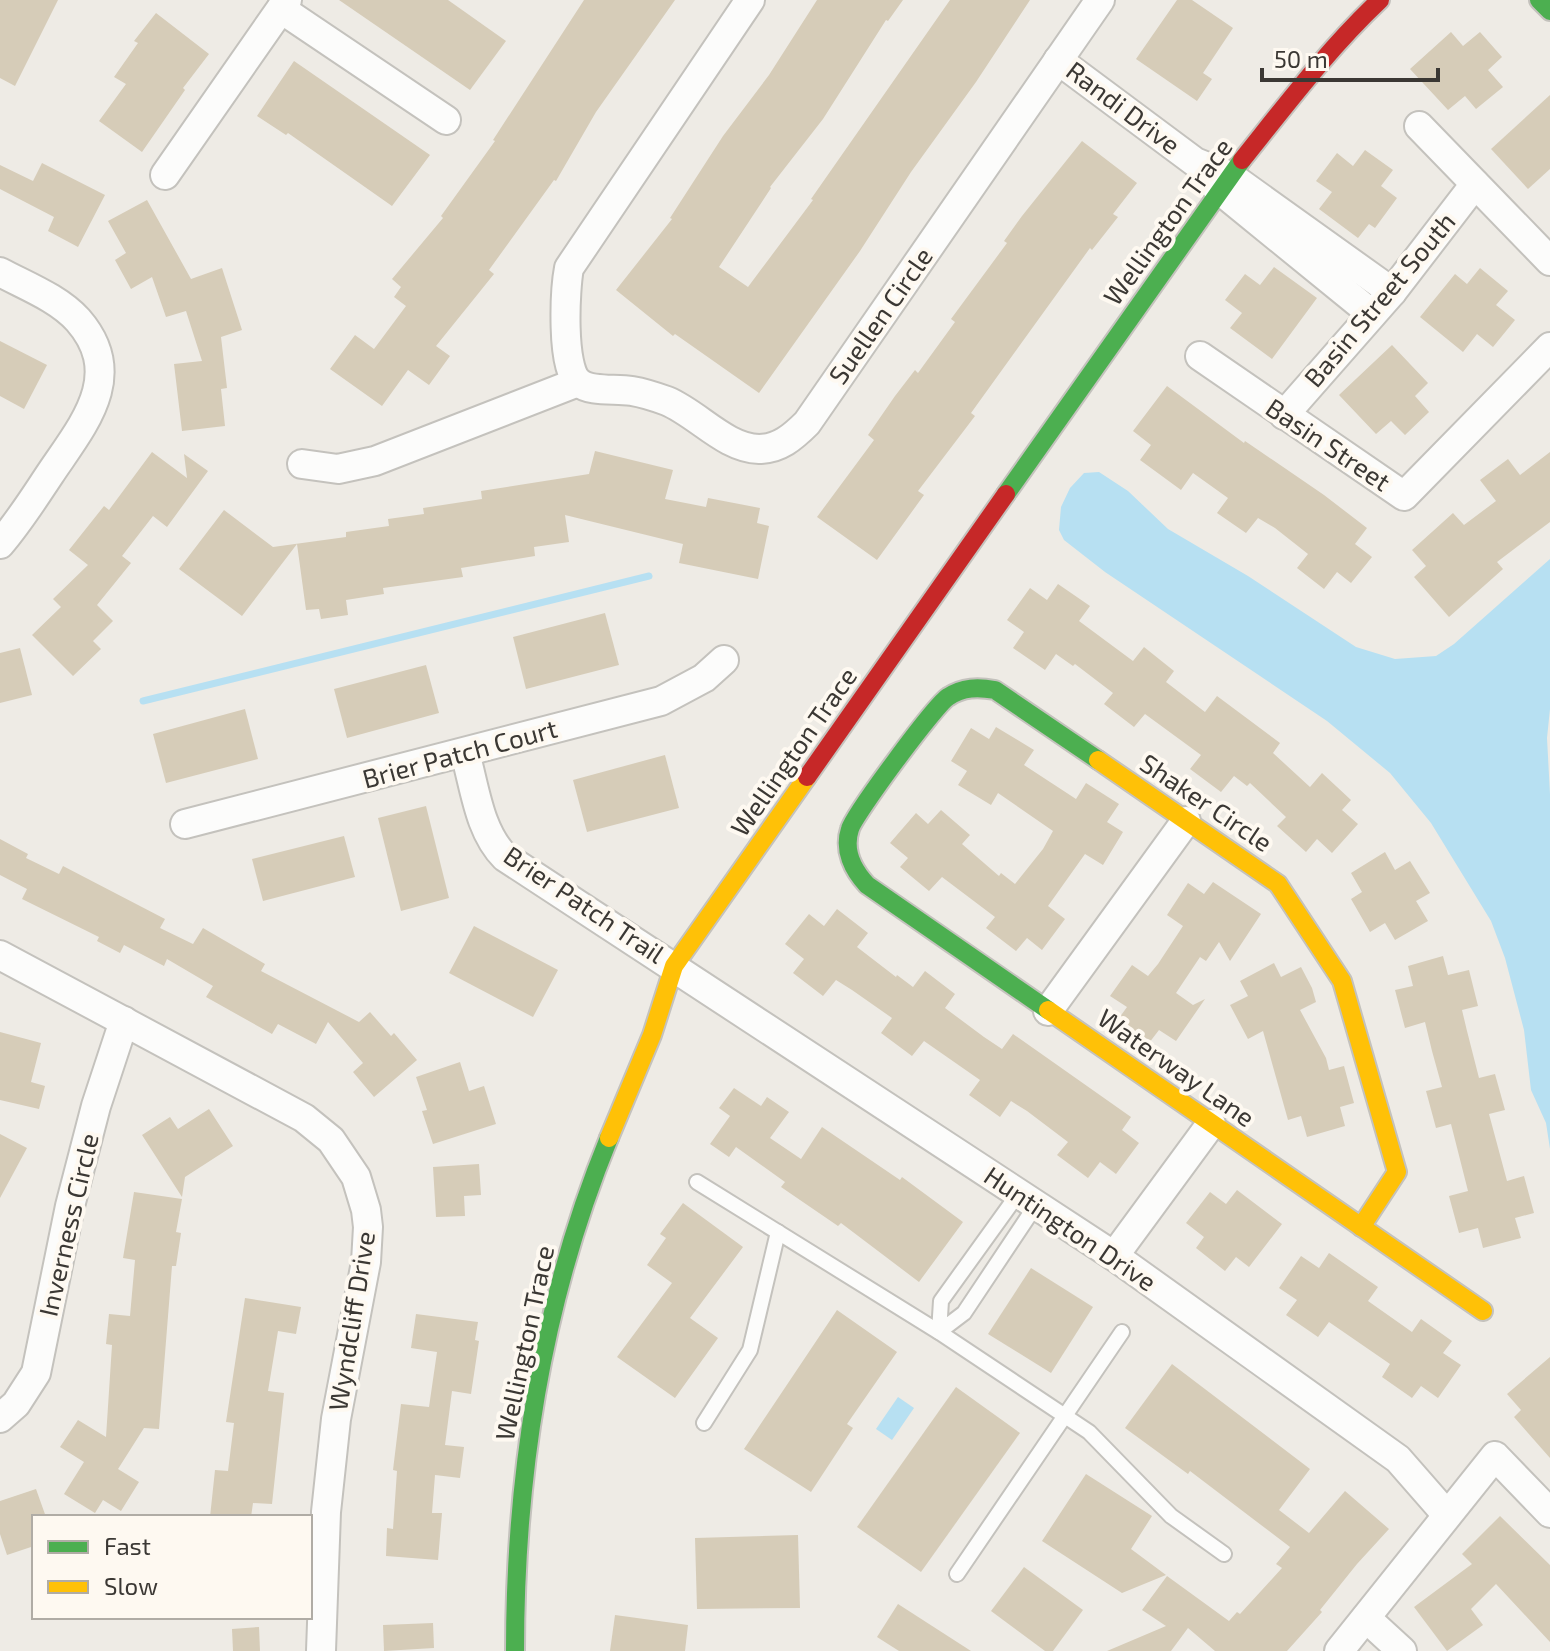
<svg xmlns="http://www.w3.org/2000/svg" width="1550" height="1651" viewBox="0 0 1550 1651" font-family="'Exo 2',sans-serif">
<rect width="100%" height="100%" fill="#eeebe5"/>
<!-- water -->
<g fill="#b7e0f2">
<path d="M1099,472L1128,491L1168,529L1248,576L1356,647L1395,659L1436,656L1454,644L1550,559V709L1547,738L1550,794V1149L1546,1123L1531,1090L1524,1030L1505,958L1491,921L1431,823L1390,773L1327,721L1105,572L1064,540L1059,530L1061,507L1070,488L1084,473Z"/>
<path d="M898,1397L914,1408L892,1440L876,1429Z"/>
</g>
<g fill="none" stroke-linecap="round" stroke-linejoin="round">
<!-- stream -->
<path stroke="#b7e0f2" stroke-width="7" d="M143,701L649,576"/>
</g>
<!-- building -->
<g fill="#d6ccb8">
<path d="M0,0H58L15,86L0,78Z"/>
<path d="M339,0H448L506,41L470,90Z"/>
<path d="M584,0H675L596,112L556,181L554,180L489,270L494,274L436,346L450,356L429,385L408,370L382,406L330,369L355,335L374,349L406,306L394,297L401,287L392,279L443,218L441,216L495,141L493,140Z"/>
<path d="M817,0H903L888,21L886,20L823,119L770,187L771,188L719,267L748,287L813,200L811,199L950,0H1030L976,82L911,172L860,251L759,393L675,334L673,336L616,290L672,219L670,218L723,136L769,75Z"/>
<path d="M1177,0H1192L1233,28L1203,73L1212,79L1197,101L1136,59Z"/>
<path d="M156,13L209,54L183,88L185,90L142,152L99,121L126,84L114,77L138,43L134,41Z"/>
<path d="M1451,32L1463,46L1480,32L1502,57L1488,70L1503,87L1476,109L1465,96L1448,110L1410,69Z"/>
<path d="M294,61L430,155L392,206L288,133L286,135L257,116Z"/>
<path d="M1550,95V169L1528,189L1491,149Z"/>
<path d="M1082,141L1137,183L1113,214L1118,217L1092,250L1090,248L971,413L975,416L918,491L924,495L877,560L817,517L874,440L868,435L895,396L915,370L918,373L955,322L951,319L1007,243L1004,241L1022,216Z"/>
<path d="M1365,150L1393,170L1381,186L1397,198L1375,228L1369,224L1358,238L1319,209L1332,192L1316,181L1337,153L1353,166Z"/>
<path d="M42,163L105,195L78,247L48,231L54,217L0,189V165L33,181Z"/>
<path d="M147,200L191,279L222,268L242,330L221,337L227,388L221,389L225,426L182,431L174,364L202,361L186,311L166,317L152,277L131,289L115,260L126,253L108,221Z"/>
<path d="M1274,267L1317,298L1272,359L1230,328L1242,313L1225,300L1245,274L1260,285Z"/>
<path d="M1480,268L1508,291L1496,305L1515,320L1493,347L1477,334L1463,352L1420,317L1455,274L1467,284Z"/>
<path d="M0,341L47,365L24,409L0,396Z"/>
<path d="M1392,345L1428,383L1415,396L1429,412L1405,435L1391,421L1376,434L1339,395Z"/>
<path d="M1167,386L1244,443L1245,441L1324,495L1367,528L1355,544L1372,557L1351,583L1337,572L1324,589L1297,568L1308,554L1275,528L1258,518L1246,533L1217,513L1228,498L1193,473L1181,490L1140,460L1151,445L1133,431Z"/>
<path d="M595,451L673,470L665,499L706,507L708,498L760,508L757,523L769,526L758,579L679,563L683,544L565,515L569,542L534,547L535,556L461,568L463,577L383,588L384,594L346,600L348,615L321,619L319,609L306,610L297,544L242,616L179,569L224,510L273,547L346,537V532L389,526L388,519L424,514L423,508L482,499L481,491L589,474Z"/>
<path d="M152,452L187,478L184,454L208,471L167,527L153,516L122,556L131,563L97,605L113,621L93,641L101,649L73,676L32,635L61,607L53,599L88,565L69,550L104,506L109,510Z"/>
<path d="M1550,452V522L1497,562L1503,569L1449,617L1414,577L1426,566L1412,550L1453,513L1464,525L1496,501L1480,480L1508,459L1520,475Z"/>
<path d="M1058,584L1090,606L1079,621L1133,661L1144,647L1174,671L1166,682L1205,712L1217,696L1280,743L1273,753L1310,787L1322,773L1351,800L1342,810L1358,824L1332,853L1317,839L1306,852L1277,826L1286,817L1250,783L1247,786L1234,776L1221,792L1190,769L1201,755L1145,714L1134,727L1104,704L1113,693L1075,664L1073,666L1056,654L1045,670L1013,648L1024,632L1007,620L1030,588L1047,600Z"/>
<path d="M605,613L619,665L526,689L513,637Z"/>
<path d="M20,648L32,695L0,703V653Z"/>
<path d="M426,665L439,713L347,738L334,689Z"/>
<path d="M245,709L258,759L166,783L153,734Z"/>
<path d="M996,727L1034,750L1024,765L1076,799L1086,783L1119,804L1107,822L1123,832L1103,865L1085,854L1048,906L1065,919L1042,950L1027,938L1016,951L986,928L995,917L942,877L929,891L900,867L908,858L890,843L916,813L928,824L941,810L970,835L962,844L999,876L1001,873L1015,884L1043,849L1053,831L998,793L991,805L958,785L967,771L951,761L971,728L989,739Z"/>
<path d="M665,755L679,808L587,832L573,780Z"/>
<path d="M426,806L449,898L401,911L378,818Z"/>
<path d="M344,836L355,877L263,901L252,859Z"/>
<path d="M0,839L28,854L26,858L59,874L63,866L165,919L160,928L193,944L203,928L265,964L261,971L359,1022L370,1012L391,1036L394,1033L417,1060L374,1097L353,1072L363,1063L328,1022L316,1044L278,1024L272,1034L206,997L213,986L167,959L164,966L124,945L120,953L97,941L99,937L22,899L27,889L0,875Z"/>
<path d="M1385,852L1395,870L1410,861L1430,893L1416,901L1428,921L1395,940L1385,923L1370,932L1351,899L1362,892L1351,873Z"/>
<path d="M1213,882L1261,914L1230,961L1219,942L1206,961L1200,957L1176,993L1193,1005L1205,999L1176,1041L1159,1030L1149,1043L1117,1021L1127,1007L1110,996L1132,965L1148,976L1158,964L1183,926L1167,915L1188,883L1204,894Z"/>
<path d="M837,909L868,933L857,947L896,977L897,975L913,987L925,971L955,994L945,1008L984,1037L1002,1049L1013,1034L1131,1117L1122,1130L1139,1143L1116,1174L1100,1162L1088,1178L1057,1155L1068,1142L1027,1111L1011,1101L1000,1117L969,1095L980,1080L924,1041L912,1056L881,1033L892,1018L852,990L836,980L823,996L793,973L804,959L785,944L809,914L824,926Z"/>
<path d="M474,926L558,970L533,1017L449,973Z"/>
<path d="M1443,956L1448,975L1469,970L1478,1006L1462,1010L1467,1031L1479,1078L1495,1074L1505,1110L1489,1114L1507,1181L1524,1176L1534,1213L1515,1218L1521,1238L1483,1248L1478,1228L1459,1233L1449,1196L1468,1191L1451,1124L1436,1128L1426,1091L1442,1087L1432,1051L1425,1022L1405,1028L1395,990L1413,986L1408,966Z"/>
<path d="M1274,963L1281,977L1301,967L1312,988L1316,1002L1300,1010L1326,1058L1329,1070L1344,1066L1354,1103L1340,1107L1345,1126L1307,1137L1301,1116L1288,1120L1263,1031L1248,1039L1230,1005L1248,996L1240,981Z"/>
<path d="M0,1032L41,1043L31,1082L45,1086L39,1109L0,1100Z"/>
<path d="M460,1062L469,1091L484,1086L496,1124L433,1144L422,1111L427,1110L416,1077Z"/>
<path d="M734,1088L761,1106L767,1097L789,1112L770,1138L801,1159L822,1127L900,1180L902,1177L963,1222L919,1282L841,1223L838,1226L781,1187L785,1182L736,1147L729,1157L710,1144L730,1116L719,1108Z"/>
<path d="M209,1109L233,1146L185,1177L182,1197L142,1135L170,1117L178,1129Z"/>
<path d="M0,1134L27,1148L0,1198Z"/>
<path d="M479,1164L481,1195L464,1196L465,1216L436,1217L433,1167Z"/>
<path d="M1237,1190L1282,1224L1249,1267L1236,1257L1225,1271L1196,1248L1204,1237L1186,1223L1210,1192L1226,1204Z"/>
<path d="M134,1192L182,1199L176,1232L181,1233L176,1266H172L159,1429L144,1428L118,1469L139,1482L121,1511L103,1500L95,1513L64,1494L84,1462L60,1447L78,1420L106,1437L112,1345L106,1344L109,1314L130,1316L135,1260L123,1258Z"/>
<path d="M683,1203L743,1247L690,1318L718,1338L675,1398L617,1357L672,1283L647,1265L666,1238L660,1234Z"/>
<path d="M1329,1253L1378,1287L1368,1301L1412,1332L1421,1319L1452,1341L1443,1353L1461,1365L1438,1398L1421,1386L1412,1398L1382,1377L1390,1364L1329,1322L1318,1337L1286,1315L1297,1300L1279,1288L1301,1256L1319,1268Z"/>
<path d="M1031,1268L1093,1307L1051,1373L988,1334Z"/>
<path d="M245,1298L301,1307L296,1334L278,1331L268,1391L284,1393L272,1504L253,1503L251,1517H210L215,1470L228,1471L234,1423L226,1422Z"/>
<path d="M837,1310L897,1352L847,1424L853,1428L811,1492L744,1449Z"/>
<path d="M416,1314L478,1322L475,1340L479,1341L471,1394L452,1391L445,1445L464,1447L460,1478L435,1475L432,1513H442L438,1560L386,1556L387,1528L393,1529L397,1471L393,1470L401,1404L429,1407L437,1352L411,1348Z"/>
<path d="M1550,1357V1458L1514,1417L1521,1410L1507,1394Z"/>
<path d="M1172,1364L1310,1469L1279,1510L1309,1533L1345,1491L1389,1529L1357,1564L1320,1610L1322,1612L1287,1651H1215L1188,1628L1171,1651H1107L1166,1626L1142,1610L1167,1576L1229,1621L1237,1612L1240,1614L1282,1568L1276,1564L1290,1547L1190,1471L1188,1474L1125,1428Z"/>
<path d="M956,1387L1020,1433L921,1572L857,1527Z"/>
<path d="M1086,1474L1152,1516L1131,1549L1166,1575L1122,1593L1042,1541Z"/>
<path d="M36,1489L46,1517H34V1546L7,1555L0,1534V1501Z"/>
<path d="M1500,1516L1550,1565V1642L1496,1584L1471,1609L1483,1625L1447,1651L1414,1607L1472,1564L1462,1554Z"/>
<path d="M798,1535L800,1608L697,1609L695,1538Z"/>
<path d="M1024,1567L1083,1610L1053,1651H1045L991,1611Z"/>
<path d="M898,1604L971,1651H899L877,1637Z"/>
<path d="M615,1615L688,1625L685,1651H610Z"/>
<path d="M433,1623L434,1648L384,1651L383,1625Z"/>
<path d="M259,1627L260,1651H233L232,1629Z"/>
</g>
<g fill="none" stroke-linecap="round" stroke-linejoin="round">
<defs>
<g id="lane">
<path d="M697,1182L939,1332L1089,1432L1171,1516L1224,1554"/>
<path d="M1018,1194L941,1301L939,1332L964,1313L1036,1205"/>
<path d="M704,1423L750,1350L778,1232"/>
<path d="M957,1574L1122,1332"/>
</g>
<g id="street">
<path d="M750,0L569,268C565,289 561,367 578,382C591,393 615,388 632,391C644,393 656,397 667,401C698,414 725,448 759,449C779,449 793,437 807,423L1100,0"/>
<path d="M281,9L446,120"/>
<path d="M1058,60L1195,162L1230,176L1392,292"/>
<path d="M1419,126L1550,261"/>
<path d="M165,175L287,0"/>
<path d="M1216,187L1372,314"/>
<path d="M0,272C26,286 58,298 78,320C127,376 82,426 50,474C34,498 19,522 0,544"/>
<path d="M1200,356L1404,496L1550,347"/>
<path d="M1284,415L1392,292L1475,184"/>
<path d="M302,464L338,469L375,461L578,382"/>
<path d="M465,753C475,788 479,831 505,857L1114,1256L1398,1459L1447,1515"/>
<path d="M185,824L661,701L704,678L724,660"/>
<path d="M0,955L304,1118L331,1140L356,1177L366,1210L368,1227L366,1262L336,1419L326,1512L321,1651"/>
<path d="M1048,1011L1186,821"/>
<path d="M1114,1256L1211,1124"/>
<path d="M0,1418L16,1404L36,1373L70,1206L96,1106L124,1021"/>
<path d="M1366,1618L1402,1651"/>
<path d="M1339,1651L1495,1456L1550,1513"/>
</g>
<g id="fast">
<path d="M1539,0L1550,11"/>
<path d="M1006,494L1242,160"/>
<path d="M1048,1010L867,885C853,870 843,850 850,829C854,815 935,705 948,697C963,687 978,687 995,690L1098,760"/>
<path d="M515,1651C515,1476 542,1301 609,1138"/>
</g>
<g id="slow">
<path d="M1098,760L1278,884L1342,981L1397,1172L1361,1227"/>
<path d="M1048,1010L1483,1311"/>
<path d="M609,1138L652,1035L674,966L807,777"/>
</g>
<g id="jam">
<path d="M1242,160C1286,105 1329,48 1380,0"/>
<path d="M807,777L1006,494"/>
</g>
</defs>
<!-- lane casing -->
<use href="#lane" stroke="#c4c2bd" stroke-width="18"/>
<!-- street casing -->
<use href="#street" stroke="#c4c2bd" stroke-width="32"/>
<!-- fast casing -->
<use href="#fast" stroke="#c4c2bd" stroke-width="22"/>
<!-- slow casing -->
<use href="#slow" stroke="#c4c2bd" stroke-width="22"/>
<!-- jam casing -->
<use href="#jam" stroke="#c4c2bd" stroke-width="22"/>
<!-- lane -->
<use href="#lane" stroke="#fcfcfb" stroke-width="14"/>
<!-- street -->
<use href="#street" stroke="#fcfcfb" stroke-width="28"/>
<!-- fast -->
<use href="#fast" stroke="#4caf50" stroke-width="18"/>
<!-- slow -->
<use href="#slow" stroke="#ffc107" stroke-width="18"/>
<!-- jam -->
<use href="#jam" stroke="#c62828" stroke-width="18"/>
</g>
<g text-anchor="middle" stroke-width="8" stroke-linejoin="round" paint-order="stroke">
<!-- street labels -->
<g font-size="26" fill="#3b3834" stroke="#fef9f1">
<text transform="translate(1123 108) rotate(37)" y="9">Randi Drive</text>
<text transform="translate(1168 222) rotate(-54)" y="9">Wellington Trace</text>
<text transform="translate(1380 300) rotate(-50)" y="9">Basin Street South</text>
<text transform="translate(881 316) rotate(-55)" y="9">Suellen Circle</text>
<text transform="translate(1328 445) rotate(34)" y="9">Basin Street</text>
<text transform="translate(794 752) rotate(-55)" y="9">Wellington Trace</text>
<text transform="translate(460 754) rotate(-15)" y="9">Brier Patch Court</text>
<text transform="translate(1206 803) rotate(34)" y="9">Shaker Circle</text>
<text transform="translate(584 905) rotate(34)" y="9">Brier Patch Trail</text>
<text transform="translate(1176 1068) rotate(35)" y="9">Waterway Lane</text>
<text transform="translate(69 1225) rotate(-77)" y="9">Inverness Circle</text>
<text transform="translate(1070 1229) rotate(34)" y="9">Huntington Drive</text>
<text transform="translate(352 1321) rotate(-81)" y="9">Wyndcliff Drive</text>
<text transform="translate(525 1343) rotate(-78)" y="9">Wellington Trace</text>
</g>
</g>
<!-- legend -->
<rect x="32" y="1515" width="280" height="104" fill="#fef9f1" stroke="#b0aca5" stroke-width="2"/>
<rect x="48" y="1541" width="40" height="12" fill="#4caf50" stroke="#b0aca5" stroke-width="2"/>
<text x="104" y="1555" font-size="24" fill="#3b3834">Fast</text>
<rect x="48" y="1581" width="40" height="12" fill="#ffc107" stroke="#b0aca5" stroke-width="2"/>
<text x="104" y="1595" font-size="24" fill="#3b3834">Slow</text>
<!-- scale -->
<path d="M1262 68v12h176v-12" fill="none" stroke="#3b3834" stroke-width="4"/>
<text x="1274" y="68" font-size="24" fill="#3b3834" stroke="#fef9f1" stroke-width="6" paint-order="stroke">50 m</text>
</svg>
